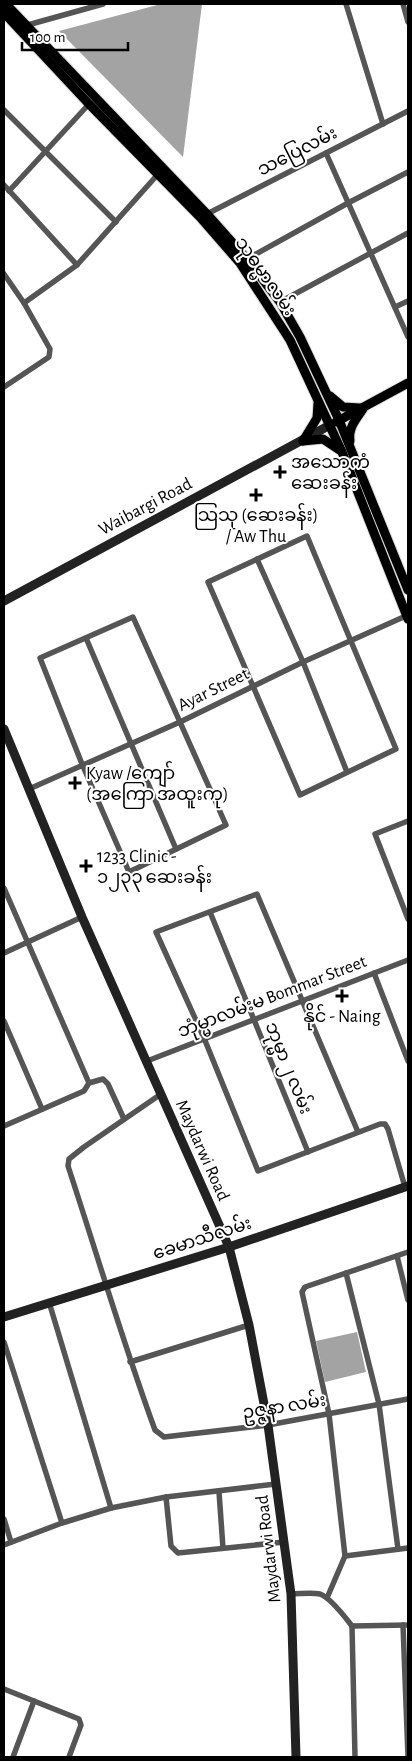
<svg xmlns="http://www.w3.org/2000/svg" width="412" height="1761" viewBox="0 0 412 1761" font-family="'Alegreya Sans','Noto Sans Myanmar',sans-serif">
<rect width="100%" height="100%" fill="#fff"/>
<!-- water -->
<g fill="#a3a3a3">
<path d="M161,4H202L183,157L59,31Z"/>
<path d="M357,1332L366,1372L325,1382L316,1341Z"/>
</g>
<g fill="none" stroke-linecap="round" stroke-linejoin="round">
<defs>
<g id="primary">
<path d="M6,4L207,214L247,259L280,302L300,337L339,420L408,590"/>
<path d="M4,13L89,104L200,217L240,263L290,340L342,452L408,619"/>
<path d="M330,396L343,407L360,408"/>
<path d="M336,422L408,383"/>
<path d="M303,441L317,418L318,403"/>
<path d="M303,441L323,439L341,451"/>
<path d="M350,441C348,428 356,419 363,409"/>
</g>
</defs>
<!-- primary casing -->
<use href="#primary" stroke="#dbdbdb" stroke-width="11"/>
<!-- street -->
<g stroke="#555" stroke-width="5.5">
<path d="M346,4L383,124"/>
<path d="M403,4L408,22"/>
<path d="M24,26L103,4"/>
<path d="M4,110L116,222"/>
<path d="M326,153L408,337"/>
<path d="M4,185L77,265"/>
<path d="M9,191L89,104"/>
<path d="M205,215L408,111"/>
<path d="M247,259L348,203L408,172"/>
<path d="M4,274L24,303L50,349L49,357L4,387"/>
<path d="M280,302L408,233"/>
<path d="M24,303L77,265L159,173"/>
<path d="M395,307L408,301"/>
<path d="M307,536L396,749L300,795L208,582Z"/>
<path d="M257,559L303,662L347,772"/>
<path d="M133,617L226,825L129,872L82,764L40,658Z"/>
<path d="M86,638L176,849"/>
<path d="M29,789L180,722L303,662L408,615"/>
<path d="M408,821L375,834L408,919"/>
<path d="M4,888L89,1083"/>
<path d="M210,912L308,1152"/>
<path d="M4,953L82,917"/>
<path d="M374,973L408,1061"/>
<path d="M4,1021L42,1109"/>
<path d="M147,1061L408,960"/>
<path d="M161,1094L84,1147L69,1159L68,1166C97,1254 123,1343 155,1430L164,1437L268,1425L408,1399"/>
<path d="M4,1126L84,1091L89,1083L103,1079L108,1084L124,1119"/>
<path d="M358,1132L257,894L156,932L204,1038L258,1171L380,1124H385L388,1129L405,1187"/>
<path d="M397,1256L408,1300"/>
<path d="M346,1273L379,1404L398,1549"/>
<path d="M49,1302L111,1508"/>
<path d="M4,1342L62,1523"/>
<path d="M130,1362L249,1325"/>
<path d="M219,1492L223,1548"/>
<path d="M166,1497L171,1546L178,1553L284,1542"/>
<path d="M4,1519L11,1542"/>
<path d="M4,1545L62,1523L111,1508L166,1497L276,1484"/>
<path d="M345,1556L329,1414L302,1292L305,1287L408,1252"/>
<path d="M345,1556L408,1548"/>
<path d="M291,1594C300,1594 311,1592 320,1594C331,1598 345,1617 352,1626"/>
<path d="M327,1598L345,1556"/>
<path d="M403,1625L408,1757"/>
<path d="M352,1626L355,1757"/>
<path d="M352,1626L408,1625"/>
<path d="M4,1689L79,1719L81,1725L69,1757"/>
<path d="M13,1757L34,1701"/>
</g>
<!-- secondary -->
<g stroke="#222" stroke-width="9">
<path d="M4,601L330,425"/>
<path d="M4,729L82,917L229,1247L249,1325L268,1425L291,1594L296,1757"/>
<path d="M4,1317L229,1247L408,1186"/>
</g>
<!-- primary -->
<use href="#primary" stroke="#000" stroke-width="9"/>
</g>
<!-- markers -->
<g fill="#000" stroke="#fff" stroke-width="2">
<path d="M277.5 464.5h5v5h5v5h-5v5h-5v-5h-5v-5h5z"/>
<path d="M253.5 487.5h5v5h5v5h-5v5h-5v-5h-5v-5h5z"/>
<path d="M72.5 775.5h5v5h5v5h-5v5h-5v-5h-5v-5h5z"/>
<path d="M83.5 858.5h5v5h5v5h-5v5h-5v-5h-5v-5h5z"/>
<path d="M339.5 988.5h5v5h5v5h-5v5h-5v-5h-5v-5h5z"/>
</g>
<g text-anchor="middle" stroke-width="4" stroke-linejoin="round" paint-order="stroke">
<!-- street labels -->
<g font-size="18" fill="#000" stroke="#fff">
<text transform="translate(297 151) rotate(-27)" y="6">သပြေလမ်း</text>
<text transform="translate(266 276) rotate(55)" y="6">သုဓမ္မာလမ်း</text>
<text transform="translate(145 506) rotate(-28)" y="6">Waibargi Road</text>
<text transform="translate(213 689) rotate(-26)" y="6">Ayar Street</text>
<text transform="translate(272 996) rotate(-21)" y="6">ဘုံမ္မာလမ်းမ Bommar Street</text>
<text transform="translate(289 1068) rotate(68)" y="6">ဘုမ္မာ ၂ လမ်း</text>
<text transform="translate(203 1150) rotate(66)" y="6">Maydarwi Road</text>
<text transform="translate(202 1238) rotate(-18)" y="6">ခေမာသီလမ်း</text>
<text transform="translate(284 1406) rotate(-9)" y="6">ဥဇ္ဇနာ လမ်း</text>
<text transform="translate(268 1549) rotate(-97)" y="6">Maydarwi Road</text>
</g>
<!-- poi labels -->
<g font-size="18" fill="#000" stroke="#fff" text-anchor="start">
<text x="291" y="468">အသောကံ<tspan x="291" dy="21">ဆေးခန်း</tspan></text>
<text x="256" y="521" text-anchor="middle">သြသု (ဆေးခန်း)<tspan x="256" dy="21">/ Aw Thu</tspan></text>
<text x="86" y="779">Kyaw /ကျော်<tspan x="86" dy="21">(အကြော အထူးကု)</tspan></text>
<text x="97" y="862">1233 Clinic -<tspan x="97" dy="21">၁၂၃၃ ဆေးခန်း</tspan></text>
<text x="342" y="1022" text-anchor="middle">နိုင် - Naing</text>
</g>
</g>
<!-- border -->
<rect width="412" height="1761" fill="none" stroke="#000000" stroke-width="10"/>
<!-- scale -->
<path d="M22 42v8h106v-8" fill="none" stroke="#000000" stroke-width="2.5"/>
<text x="30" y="42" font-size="15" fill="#000000" stroke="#ffffff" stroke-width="4" paint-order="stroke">100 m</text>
</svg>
